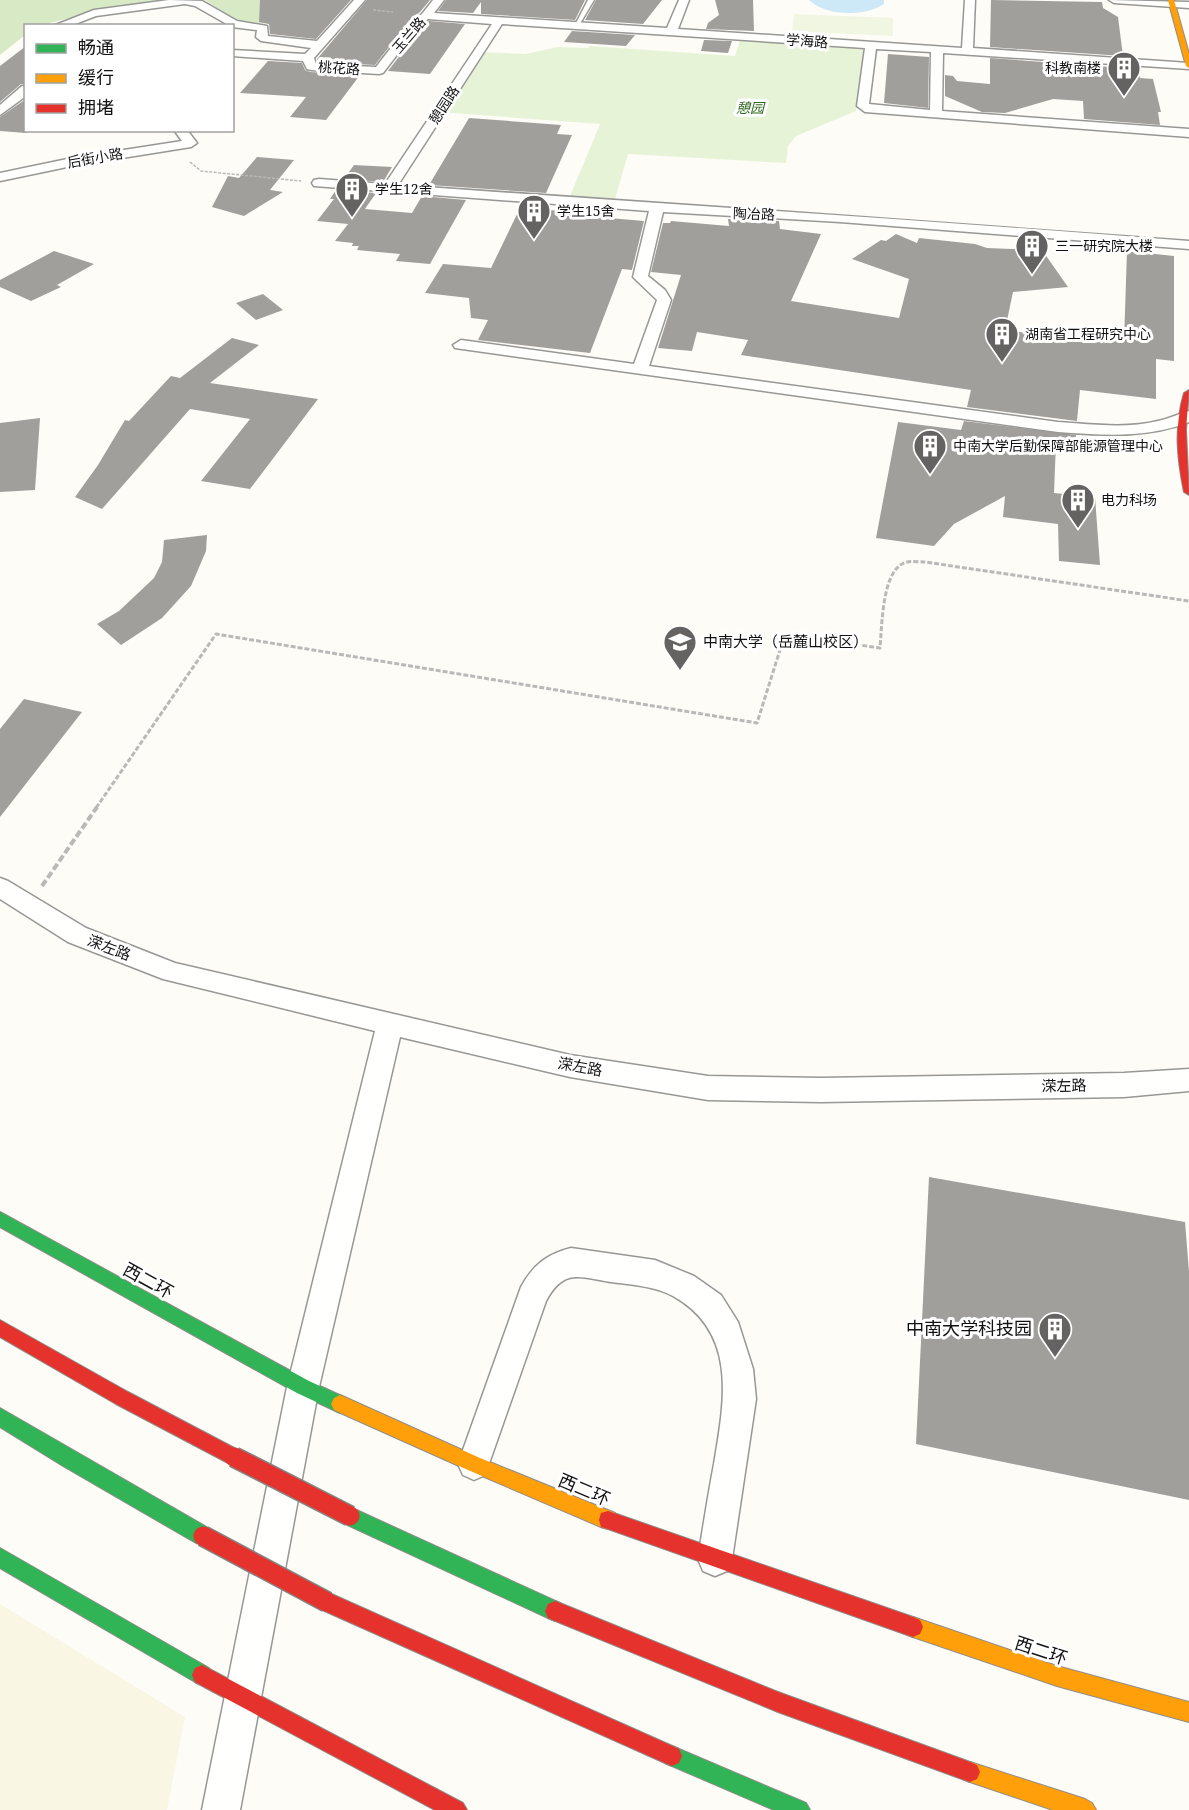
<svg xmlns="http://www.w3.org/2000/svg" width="1189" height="1810" viewBox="0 0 1189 1810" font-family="'Noto Serif','Noto Sans SC',serif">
<rect width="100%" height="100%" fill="#fdfcf7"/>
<!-- farmland -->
<path fill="#f9f7e4" d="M0,1604L185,1717L167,1810H0Z"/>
<!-- green -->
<path fill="#e7f3d7" d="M741,37L866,45L856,111L796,136L788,146L786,163L628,154L615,199L570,196L600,124L439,112L479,52L525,54L558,47L588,48L590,46L735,56Z"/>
<!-- forest -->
<g fill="#d8eac5">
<path d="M0,0H175L93,12L42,25L26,26L25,35L0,55Z"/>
<path d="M205,0H308L283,25L237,21Z"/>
</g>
<!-- pitch -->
<path fill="#f0f6e1" d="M794,14L893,18V36L792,31Z"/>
<!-- water -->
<path fill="#cde8f7" d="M809,0H884V4C865,17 825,16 809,0Z"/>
<!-- building -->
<g fill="#a19f9c">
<path d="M260,0H351L316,39L270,34L269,24L259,22Z"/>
<path d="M367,0H430L420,12L409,21L375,65L318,62L317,59Z"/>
<path d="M446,0H585L575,20L481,14V2L473,13L438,11Z"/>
<path d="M596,0H662L643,24L585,20Z"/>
<path d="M715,0H753L754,31L706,29L708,23L719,15Z"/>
<path d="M991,0L1102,2L1103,8L1118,17L1123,56L990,47Z"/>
<path d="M429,21L465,24L430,74L388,71L421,28Z"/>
<path d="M572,31L635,35L626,46L564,42Z"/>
<path d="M704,40L732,41L728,53L701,51Z"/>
<path d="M26,46V84H21L0,102V66Z"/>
<path d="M888,54L929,57L928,108L884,103Z"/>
<path d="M990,58L1138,69L1140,78L1153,79L1161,112H1158L1160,125L1084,119L1083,101L1053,99L1005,113L982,112L945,96V75L953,76L957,81L990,84Z"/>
<path d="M268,61L302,63L305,70L310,72L360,75L326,120L290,117L306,97L240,93Z"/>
<path d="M26,99V133L0,131V117Z"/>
<path d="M469,118L561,125L557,134L572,135L546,193L429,185Z"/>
<path d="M257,157L294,160L270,190L283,192L244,216L212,207L228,176L239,178Z"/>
<path d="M354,165L392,167L383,182L344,179Z"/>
<path d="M336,190L376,193L365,209L412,213L422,196L466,200L430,264L396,261L400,254L357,250L359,246H352L353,243L335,241L348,224L317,221L334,199H330Z"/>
<path d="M520,208L576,212L574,215L644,221L632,270L622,269L590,353L478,340L488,320L471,318L469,298L425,293L443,264L491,268Z"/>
<path d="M728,219L779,221L780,229L821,234L791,301L899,318L909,279L852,259L881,240L886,241L896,234L917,243L919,238L975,244L987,248L1042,250L1068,287L1013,292L1005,330L1056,337V334L1124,342L1127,251L1174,256V361L1156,359V399L1080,390L1077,421L967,407L971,390L741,355L748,340L697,332L692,351L658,348L681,275L651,272L663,223H670L671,221L729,226Z"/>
<path d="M54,251L94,264L57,285L61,287L31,301L0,287V280Z"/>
<path d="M263,294L283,310L256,320L236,303Z"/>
<path d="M232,338L259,345L210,383L318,399L250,489L201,481L250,419L190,409L102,509L75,497L98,465L125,420L129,421L171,376L180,378Z"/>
<path d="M40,418L35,490L0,492V423Z"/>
<path d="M964,421L1076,435L1075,444L1056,442L1054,493L1095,497L1100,565L1059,561L1058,524L1003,517L1005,496L954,524L934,546L876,538L898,422L961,430Z"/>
<path d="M207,535L206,551L191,586L162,618L121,645L97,624L119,611L154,578L162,562L164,540Z"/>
<path d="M24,699L82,712L0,817V729Z"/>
<path d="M929,1177L1185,1222L1189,1272V1500L916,1444Z"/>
</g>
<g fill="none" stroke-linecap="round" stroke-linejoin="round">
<defs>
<path id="lane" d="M588,0H594L578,27H574Z"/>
<g id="street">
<path d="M169,0L202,1L237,21L267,26L268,36L317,41L354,0H365L314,58L316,64L376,67L411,22L422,14L433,0H444L434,13L667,28L679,0H689L678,29L962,48L965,0H975L973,48L1189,63V69L943,53L942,111L1189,129V137L865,112L857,106L865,48L502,24L398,185C662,204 925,220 1189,241V249L840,222L663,212L648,276L665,290L671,300L649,366L1058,422C1091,424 1125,429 1158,421C1168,419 1178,414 1189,411V422C1147,439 1102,435 1058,432L455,348L453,345L461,340L634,364L657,300L633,277L649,211L314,186L312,183L314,180L319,179L385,184L492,24L428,19L419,26L383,73L379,74L311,70L307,69L303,61L232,56V50L305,54L311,48L261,41L256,37L257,30L232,27L195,6L185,4L96,16L70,26H53L94,10ZM876,49L931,52L930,110L869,104Z"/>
<path d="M1109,0L1189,2V8L1114,3Z"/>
<path d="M22,86H26V96L0,115V105Z"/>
<path d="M174,130H187L197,143L191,147L72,166L0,181V173L72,158L182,141Z"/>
<path d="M0,878L8,881L86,928L175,963L570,1055L708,1076L821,1078L1124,1073L1189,1069V1091L1124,1097L821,1102L708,1100L570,1077L400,1037L319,1387L240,1810H202L287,1387L375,1031L163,979L68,942L0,899Z"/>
<path d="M571,1248L655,1260L694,1276L721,1295L738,1322L753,1369L756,1399L732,1559L727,1571L715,1576L703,1571L698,1559C703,1527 708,1496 714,1464C724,1403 739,1333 673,1296C655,1286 632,1285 611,1282C579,1277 564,1268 546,1301L485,1475L474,1480L463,1475L458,1464L521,1287C533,1265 547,1254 571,1248Z"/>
</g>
<g id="fast">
<path d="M0,1212L309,1381L346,1398L349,1404L346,1410L340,1413L297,1393L0,1227Z"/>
<path d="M0,1408L210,1529L212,1536L210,1543L203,1545L196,1543L63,1466L0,1427Z"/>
<path d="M350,1507L562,1604L565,1611L562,1618L555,1621L548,1618L343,1523L341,1516L343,1509Z"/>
<path d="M0,1548L209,1668L212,1675L209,1682L202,1685L195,1682L0,1568Z"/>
<path d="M672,1746L806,1803L810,1810H774L665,1763L662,1756L665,1749Z"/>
</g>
<g id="slow">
<path d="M1168,0H1174L1189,54V68L1186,66Z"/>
<path d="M340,1395L480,1458L615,1513L617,1520L615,1527L608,1529L601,1527L468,1470L334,1410L331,1404L334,1398Z"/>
<path d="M913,1617L1057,1666L1189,1702V1722L1057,1686L913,1637L906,1634L903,1627L906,1620Z"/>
<path d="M970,1762L1085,1799L1092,1803L1096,1810H1053L970,1782L963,1779L960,1772L963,1765Z"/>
</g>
<g id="jam">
<path d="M1189,390L1186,430L1189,495L1184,492C1177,458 1174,427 1184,393Z"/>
<path d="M0,1320L128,1392L240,1451L243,1457L240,1463L234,1466L228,1463L116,1404L0,1337Z"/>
<path d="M608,1511L913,1617L920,1620L923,1627L920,1634L913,1637L608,1529L601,1527L599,1520L601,1513Z"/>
<path d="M327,1592L679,1749L682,1756L679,1763L672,1766L665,1763L320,1609L317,1602L320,1595Z"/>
<path d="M555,1601L778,1692L970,1762L977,1765L980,1772L977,1779L970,1782L778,1712L548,1618L545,1611L548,1604Z"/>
<path d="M202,1665L463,1803L467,1810H435L195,1682L192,1675L195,1668Z"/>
</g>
</defs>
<!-- lane casing -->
<use href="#lane" stroke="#979795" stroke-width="3"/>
<!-- street casing -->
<use href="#street" stroke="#979795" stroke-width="3"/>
<!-- fast casing -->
<use href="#fast" stroke="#8e8d8b" stroke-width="2"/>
<!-- slow casing -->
<use href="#slow" stroke="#8e8d8b" stroke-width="2"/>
<!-- jam casing -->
<use href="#jam" stroke="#8e8d8b" stroke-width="2"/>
<!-- path-far2 -->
<g stroke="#b9b9b8" stroke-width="1.5" stroke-dasharray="3 1.5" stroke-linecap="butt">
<path d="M373,10L393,12"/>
<path d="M190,162L201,171L301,181"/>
</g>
<!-- path-far1 -->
<path stroke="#b9b9b8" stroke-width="3" stroke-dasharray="5 2" stroke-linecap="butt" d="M96,808L216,634L757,723L785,634L880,648C882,626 882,575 902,564C908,560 918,562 925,562L1189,601"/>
<!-- path -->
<path stroke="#b9b9b8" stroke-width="4" stroke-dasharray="7 3" stroke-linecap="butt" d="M42,886L97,807"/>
<!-- lane -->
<use href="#lane" fill="#fffffe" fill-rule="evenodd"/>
<!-- street -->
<use href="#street" fill="#fffffe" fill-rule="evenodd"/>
<!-- fast -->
<use href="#fast" fill="#30b455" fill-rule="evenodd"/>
<!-- slow -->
<use href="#slow" fill="#ff9f0a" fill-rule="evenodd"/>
<!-- jam -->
<use href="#jam" fill="#e5322d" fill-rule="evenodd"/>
<defs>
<g id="jam-bridge">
<path d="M234,1457L350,1516"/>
<path d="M203,1536L327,1602"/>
</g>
</defs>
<!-- jam-bridge casing -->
<use href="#jam-bridge" stroke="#858482" stroke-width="22" stroke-linecap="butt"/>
<!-- jam-bridge -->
<use href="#jam-bridge" stroke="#e5322d" stroke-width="19"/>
</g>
<!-- icons -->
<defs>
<symbol id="building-pin" viewBox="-11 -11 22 30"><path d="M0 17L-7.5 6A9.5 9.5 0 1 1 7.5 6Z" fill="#646362" stroke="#fff"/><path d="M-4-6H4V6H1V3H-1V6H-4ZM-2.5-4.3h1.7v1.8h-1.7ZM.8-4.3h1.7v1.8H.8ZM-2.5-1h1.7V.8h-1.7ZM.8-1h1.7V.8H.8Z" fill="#fff"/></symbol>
<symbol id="university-pin" viewBox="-11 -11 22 30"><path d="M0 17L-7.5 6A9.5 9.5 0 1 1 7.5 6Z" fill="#646362" stroke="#fff"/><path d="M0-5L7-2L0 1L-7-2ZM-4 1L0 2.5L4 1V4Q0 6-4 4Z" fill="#fff"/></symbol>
</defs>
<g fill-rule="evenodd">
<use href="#building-pin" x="1105" y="49" width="38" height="52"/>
<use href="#building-pin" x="333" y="170" width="38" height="52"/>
<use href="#building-pin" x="515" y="192" width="38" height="52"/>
<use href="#building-pin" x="1013" y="227" width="38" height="52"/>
<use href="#building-pin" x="983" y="315" width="38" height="52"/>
<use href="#building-pin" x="911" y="427" width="38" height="52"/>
<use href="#building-pin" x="1059" y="481" width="38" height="52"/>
<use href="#university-pin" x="661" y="623" width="38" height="52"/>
<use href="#building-pin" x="1036" y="1310" width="38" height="52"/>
</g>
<g text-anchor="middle" stroke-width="6" stroke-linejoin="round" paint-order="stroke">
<!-- far-street labels -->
<g font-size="14" fill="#111" stroke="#fff">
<text transform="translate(409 35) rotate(-49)" y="5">玉兰路</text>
<text transform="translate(807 41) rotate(4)" y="5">学海路</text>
<text transform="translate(339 68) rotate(4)" y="5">桃花路</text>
<text transform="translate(444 105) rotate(-57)" y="5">憩园路</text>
<text transform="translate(95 158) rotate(-10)" y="5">后街小路</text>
<text transform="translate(754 214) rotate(2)" y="5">陶冶路</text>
</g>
<!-- far-poi labels -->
<g font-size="14" fill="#111" stroke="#fff" text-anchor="start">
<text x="1101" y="73" text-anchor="end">科教南楼</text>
<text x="375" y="194">学生12舍</text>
<text x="557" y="216">学生15舍</text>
<text x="1055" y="251">三一研究院大楼</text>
<text x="1025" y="339">湖南省工程研究中心</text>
<text x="953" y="451">中南大学后勤保障部能源管理中心</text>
<text x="1101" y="505">电力科场</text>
</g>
<!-- far-park labels -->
<g font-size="14" font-style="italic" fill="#2f6b1f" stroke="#fff">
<text x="750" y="113">憩园</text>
</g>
<!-- poi labels -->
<g font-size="15" fill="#111" stroke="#fff" text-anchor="start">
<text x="703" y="647">中南大学（岳麓山校区）</text>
</g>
<!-- street labels -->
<g font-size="15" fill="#111" stroke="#fff">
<text transform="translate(109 948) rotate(21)" y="5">溁左路</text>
<text transform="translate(580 1067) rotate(10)" y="5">溁左路</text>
<text transform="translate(1064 1086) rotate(-1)" y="5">溁左路</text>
</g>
<!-- near-street labels -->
<g font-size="18" fill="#111" stroke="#fff">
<text transform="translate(148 1281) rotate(29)" y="6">西二环</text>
<text transform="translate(584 1490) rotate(23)" y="6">西二环</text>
<text transform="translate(1041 1651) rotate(18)" y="6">西二环</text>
</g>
<!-- near-poi labels -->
<g font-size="18" fill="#111" stroke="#fff" text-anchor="end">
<text x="1032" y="1335">中南大学科技园</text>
</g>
</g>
<!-- legend -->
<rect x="24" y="24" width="210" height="108" fill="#ffffff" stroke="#a0a0a0" stroke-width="1.5"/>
<rect x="36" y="44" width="30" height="9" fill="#30b455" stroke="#a0a0a0" stroke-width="1.5"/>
<text x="78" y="54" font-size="18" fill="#111111">畅通</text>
<rect x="36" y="74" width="30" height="9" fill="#ff9f0a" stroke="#a0a0a0" stroke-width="1.5"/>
<text x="78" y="84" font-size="18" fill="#111111">缓行</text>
<rect x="36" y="104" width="30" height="9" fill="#e5322d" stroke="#a0a0a0" stroke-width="1.5"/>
<text x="78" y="114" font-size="18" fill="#111111">拥堵</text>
</svg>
